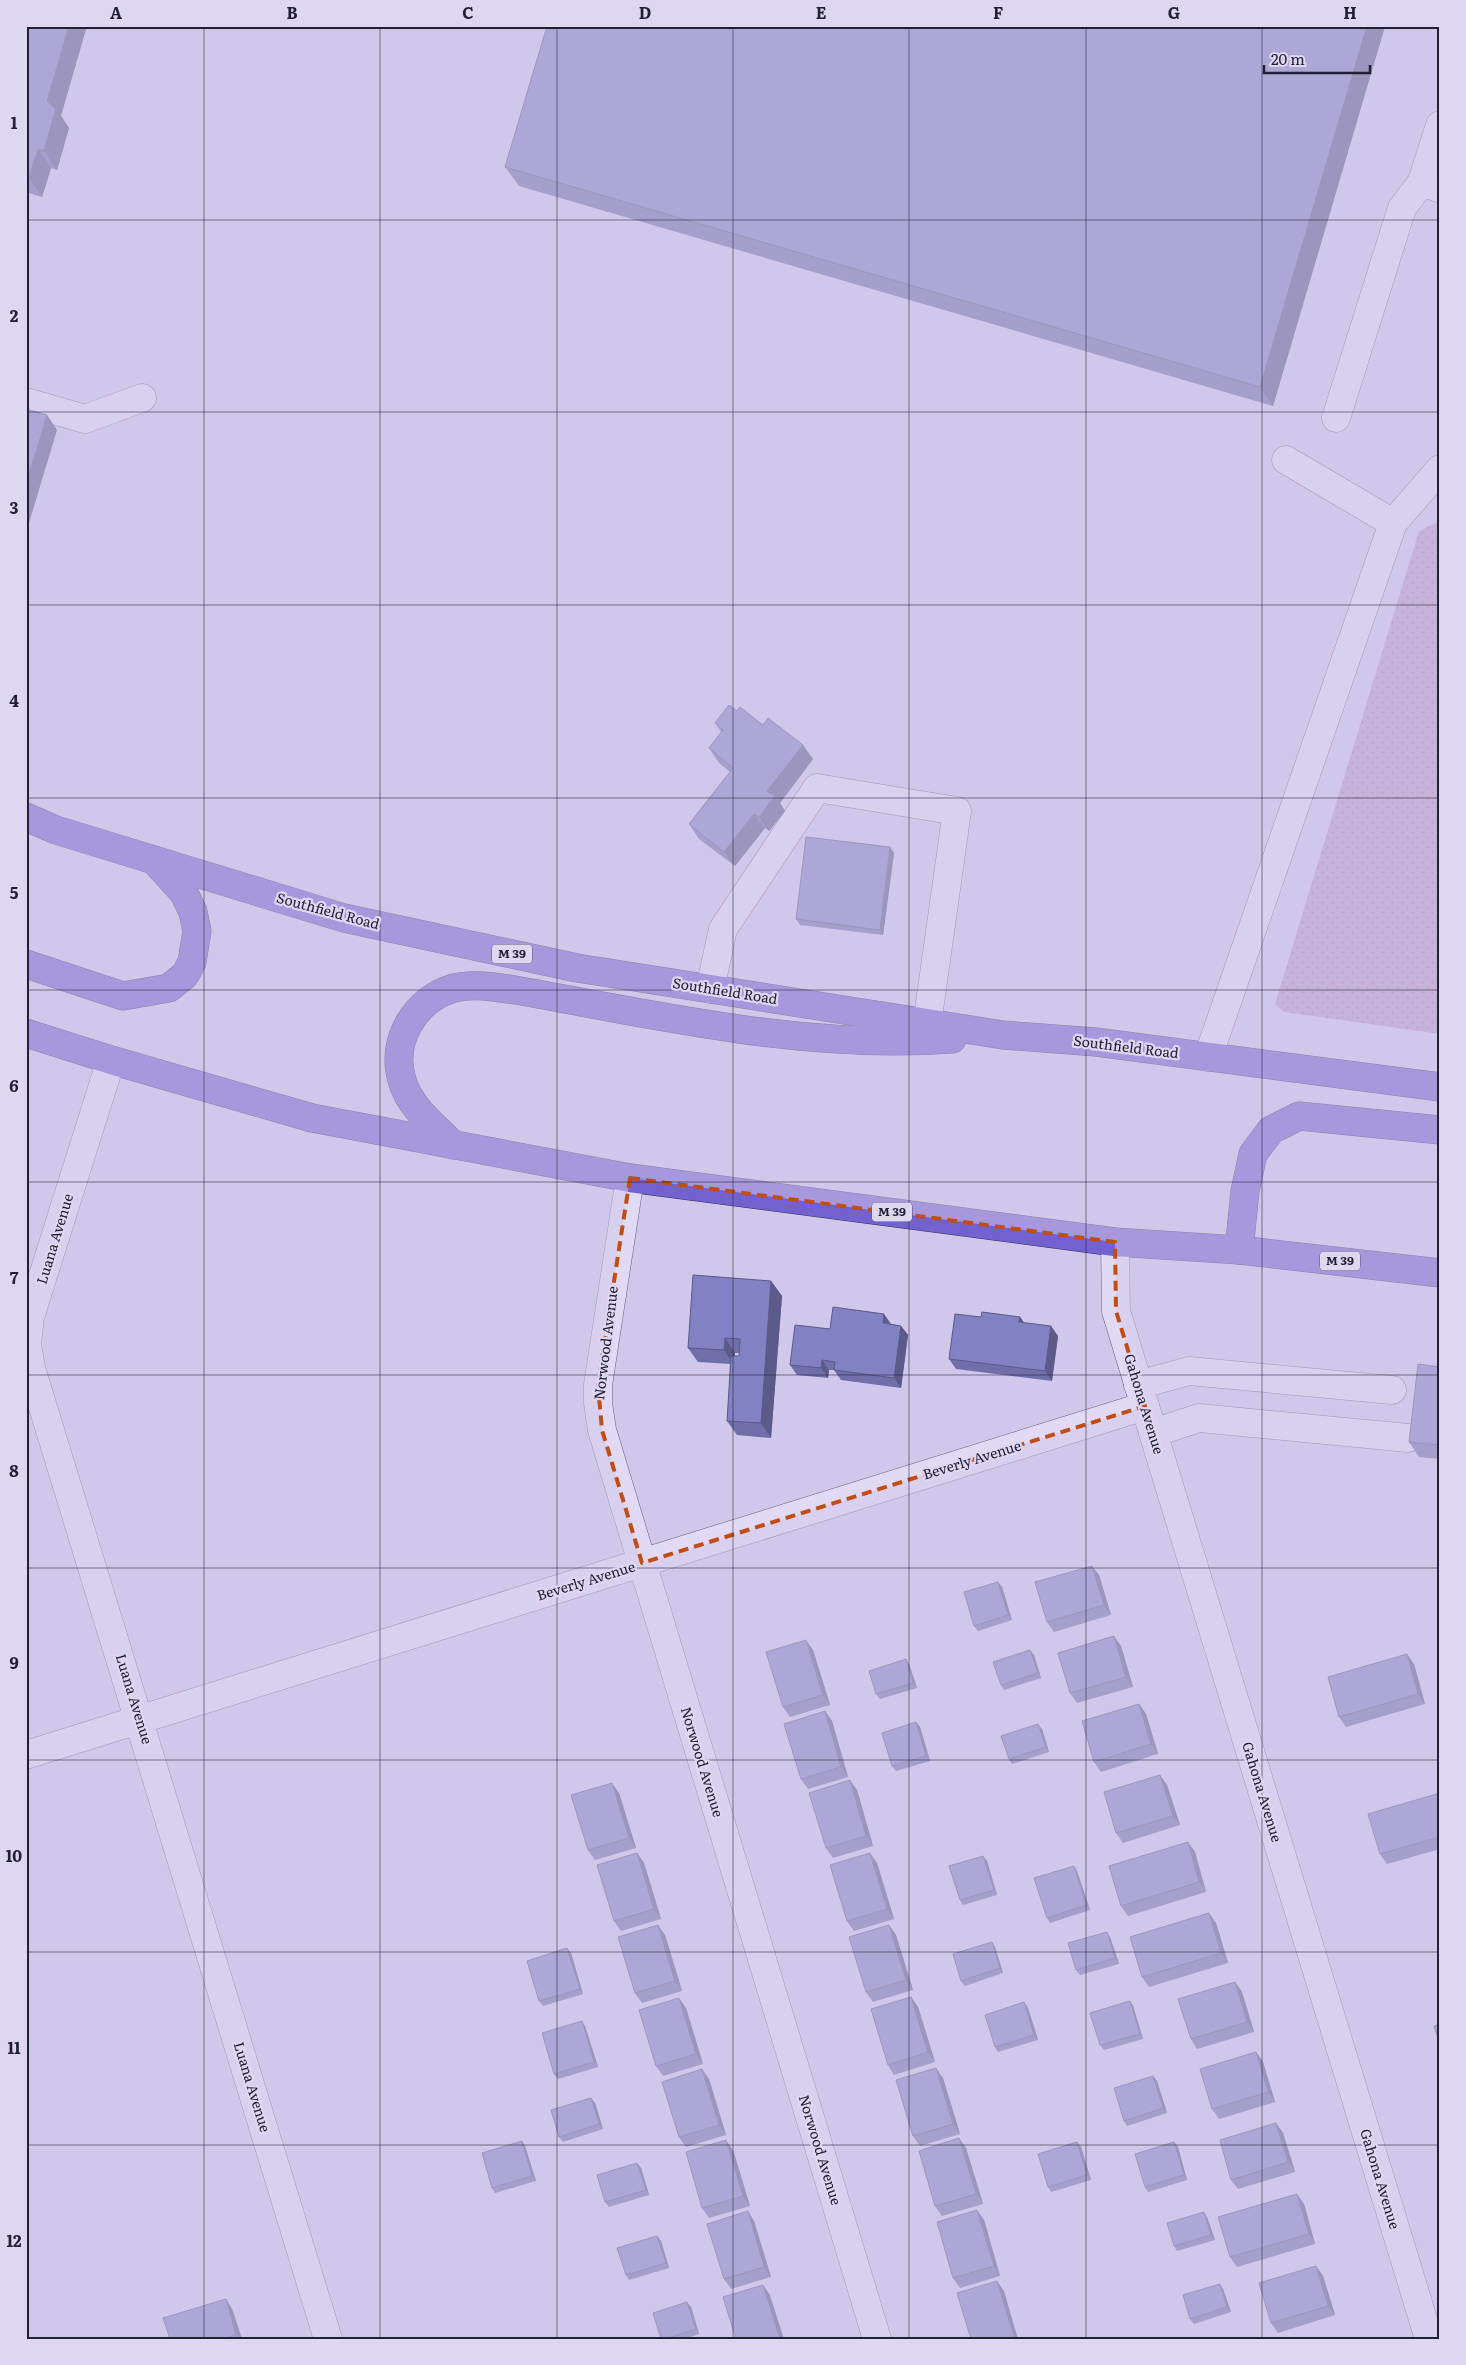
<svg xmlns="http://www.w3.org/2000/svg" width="1466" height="2365" viewBox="0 0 1466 2365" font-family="Literata,serif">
<defs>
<pattern id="grass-dots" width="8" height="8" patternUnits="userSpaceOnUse" patternTransform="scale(1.25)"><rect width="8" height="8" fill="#bb9cc7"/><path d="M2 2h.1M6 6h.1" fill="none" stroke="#987fa2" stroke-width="1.8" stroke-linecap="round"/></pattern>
</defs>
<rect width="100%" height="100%" fill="#d1c7ea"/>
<!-- grass -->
<path fill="url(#grass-dots)" d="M1440,521V1034L1284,1012L1275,1004L1419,531Z"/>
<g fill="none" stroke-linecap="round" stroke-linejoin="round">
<defs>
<g id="minor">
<path d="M1438,188L1422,182L1440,125"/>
<path d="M26,402L85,419L142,398"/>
<path d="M1336,418L1402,208L1422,182"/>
<path d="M1286,460L1393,523"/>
<path d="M710,989L723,929L817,788L957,811L927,1024"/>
<path d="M1208,1057L1393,523L1440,469"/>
<path d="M111,1060L30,1317L27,1344L31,1368L328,2339"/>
<path d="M630,1178L598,1385V1403L602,1430L877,2339"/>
<path d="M1115,1242L1116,1311L1429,2339"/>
<path d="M1138,1385L1189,1371L1392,1390"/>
<path d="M1153,1433L1199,1418L1408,1438"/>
<path d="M26,1755L1145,1406"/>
</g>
<g id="highway">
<path d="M26,817L56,830L344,918L577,968L1003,1035L1096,1042L1440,1087"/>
<path d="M26,964L123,996L169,988L185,975L192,962L197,931L193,912L184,893L154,860"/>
<path d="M26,1033L111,1060L312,1118L630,1178L1115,1242L1239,1250L1440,1273"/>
<path d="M453,1145C435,1126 409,1107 402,1080C390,1041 415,999 454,988C473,983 496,987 515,990C658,1015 805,1050 952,1039"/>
<path d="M1239,1250L1245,1191L1253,1154L1271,1130L1299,1116L1440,1130"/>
</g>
</defs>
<!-- minor casing -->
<use href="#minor" stroke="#635e83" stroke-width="29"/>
<!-- highway casing -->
<use href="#highway" stroke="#343252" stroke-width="29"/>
<!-- minor -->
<use href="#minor" stroke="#e2d9f5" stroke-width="28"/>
<!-- highway -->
<use href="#highway" stroke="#7361d0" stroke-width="28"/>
</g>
<!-- wall -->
<g fill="#706fa9" fill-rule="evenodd">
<path d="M26,26L61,116L69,128L57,170L51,168L42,197L26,192Z"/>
<path d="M1385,26L1273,406L519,186L505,167Z"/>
<path d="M737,711L763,725L813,759L780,803L785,811L769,831L765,828L735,866L699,839L689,824L730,772L719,763L709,748L721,732L715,723Z"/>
<path d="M890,847L894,853L883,935L800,925L796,919Z"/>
<path d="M771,1281L782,1296L771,1438L737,1435L727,1421L731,1364L698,1362L688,1348ZM735,1353H739V1356H735Z"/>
<path d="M981,1317H1020L1024,1323L1058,1336L1052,1381L956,1369L949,1359Z"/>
<path d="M891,1324L901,1326L908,1335L901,1388L841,1380L834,1370H829L828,1378L797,1375L790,1365L830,1329Z"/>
<path d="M1440,1367V1459L1419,1457L1409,1442Z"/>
<path d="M1099,1575L1111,1615L1054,1632L1047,1622Z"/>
<path d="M998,1582L1002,1587L1012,1620L978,1631L974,1626Z"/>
<path d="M1121,1646L1133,1687L1077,1703L1070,1693Z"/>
<path d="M813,1650L830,1705L790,1717L783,1707Z"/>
<path d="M1034,1655L1041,1678L1004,1690L1001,1685Z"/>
<path d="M909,1664L917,1688L880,1699L876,1694Z"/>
<path d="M1414,1664L1425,1704L1346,1727L1339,1717Z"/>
<path d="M1139,1704L1146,1714L1158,1754L1101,1772L1094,1762Z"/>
<path d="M825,1711L832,1721L848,1777L808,1789L801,1779Z"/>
<path d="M916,1722L920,1727L930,1761L896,1771L892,1766Z"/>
<path d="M1042,1729L1049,1752L1012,1764L1009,1759Z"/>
<path d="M1167,1785L1180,1825L1123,1843L1116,1833Z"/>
<path d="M857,1790L873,1846L833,1858L826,1848Z"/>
<path d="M619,1793L636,1848L595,1860L588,1850Z"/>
<path d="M1440,1793V1849L1387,1864L1380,1854Z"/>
<path d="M1195,1852L1206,1892L1128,1916L1121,1906Z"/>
<path d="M637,1853L644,1863L661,1919L621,1931L614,1921Z"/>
<path d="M983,1856L987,1861L997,1895L963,1905L960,1900Z"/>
<path d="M877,1863L894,1919L854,1931L847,1921Z"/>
<path d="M1077,1871L1090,1910L1050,1923L1047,1918Z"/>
<path d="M1216,1923L1228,1963L1149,1987L1142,1977Z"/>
<path d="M889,1925L896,1935L913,1990L873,2002L866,1992Z"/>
<path d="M665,1935L682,1991L642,2003L635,1993Z"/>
<path d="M1110,1937L1119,1964L1080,1975L1076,1970Z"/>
<path d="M995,1947L1003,1973L965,1986L961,1981Z"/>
<path d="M571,1953L583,1994L543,2006L539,2001Z"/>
<path d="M1235,1982L1242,1992L1254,2032L1197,2049L1191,2039Z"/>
<path d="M911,1997L918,2007L935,2062L894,2075L888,2065Z"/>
<path d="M1130,2001L1133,2006L1143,2039L1104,2050L1100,2045Z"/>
<path d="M1024,2002L1028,2008L1038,2040L998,2052L995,2047Z"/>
<path d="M686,2008L703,2064L663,2076L656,2066Z"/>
<path d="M585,2026L598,2067L558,2079L554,2074Z"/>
<path d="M1256,2052L1263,2062L1275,2102L1219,2119L1212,2109Z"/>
<path d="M1153,2076L1157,2081L1167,2113L1127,2126L1124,2121Z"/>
<path d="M943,2078L960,2134L920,2146L913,2136Z"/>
<path d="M709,2079L726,2135L686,2147L679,2137Z"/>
<path d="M591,2098L595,2103L603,2129L563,2142L559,2137Z"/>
<path d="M1276,2123L1283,2133L1295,2172L1238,2189L1231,2180Z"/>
<path d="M522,2141L525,2146L536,2181L495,2193L492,2188Z"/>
<path d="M1077,2142L1081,2147L1091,2180L1051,2192L1048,2187Z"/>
<path d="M1174,2142L1178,2147L1187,2180L1148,2192L1145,2187Z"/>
<path d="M966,2148L983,2204L942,2216L935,2206Z"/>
<path d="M733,2150L750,2206L709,2218L702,2208Z"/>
<path d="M637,2163L641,2168L649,2195L609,2207L605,2202Z"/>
<path d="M1304,2204L1315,2244L1237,2267L1230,2257Z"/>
<path d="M1207,2217L1215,2240L1177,2251L1174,2246Z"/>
<path d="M984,2220L1000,2276L960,2288L953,2278Z"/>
<path d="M754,2221L771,2277L731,2289L724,2279Z"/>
<path d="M657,2236L661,2241L669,2268L629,2280L626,2275Z"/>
<path d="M1316,2266L1323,2276L1335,2315L1278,2333L1271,2323Z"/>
<path d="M1223,2289L1231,2312L1194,2324L1190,2319Z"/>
<path d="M226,2299L232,2309L242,2339H170Z"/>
<path d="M691,2307L699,2334L684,2339H661Z"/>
</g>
<!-- shaded-wall -->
<g fill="#5b5a89">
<path d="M69,26H87L61,116L69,128L57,170L44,151L47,101Z"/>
<path d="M1367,26H1385L1273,406L1260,387Z"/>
<path d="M38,149L51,168L42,197L29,178Z"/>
<path d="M47,415L57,430L26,533V484Z"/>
<path d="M803,745L813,759L780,803L785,811L769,831L759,817L767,791Z"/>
<path d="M754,814L765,828L735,866L724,852Z"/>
<path d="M890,847L894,853L883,935L880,930Z"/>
<path d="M771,1281L782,1296L771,1438L761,1423Z"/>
<path d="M884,1314L891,1324L883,1323Z"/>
<path d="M1020,1317L1027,1327L1019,1322Z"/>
<path d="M901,1326L908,1335L901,1388L894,1378Z"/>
<path d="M1051,1326L1058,1336L1052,1381L1045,1371Z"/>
<path d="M725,1338L735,1353L734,1365L724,1350Z"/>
<path d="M822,1360L829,1370L828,1378L821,1368Z"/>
<path d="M1092,1566L1099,1575L1111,1615L1104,1605Z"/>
<path d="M998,1582L1002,1587L1012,1620L1008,1615Z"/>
<path d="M1114,1636L1121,1646L1133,1687L1126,1677Z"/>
<path d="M806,1640L813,1650L830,1705L823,1695Z"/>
<path d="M1030,1650L1034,1655L1041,1678L1038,1673Z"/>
<path d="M1407,1654L1414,1664L1425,1704L1418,1694Z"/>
<path d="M906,1659L909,1664L917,1688L913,1683Z"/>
<path d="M1139,1704L1146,1714L1158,1754L1151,1744Z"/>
<path d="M825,1711L832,1721L848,1777L841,1767Z"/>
<path d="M916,1722L920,1727L930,1761L926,1756Z"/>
<path d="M1038,1724L1042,1729L1049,1752L1046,1747Z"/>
<path d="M1160,1775L1167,1785L1180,1825L1173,1816Z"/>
<path d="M850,1780L857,1790L873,1846L866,1836Z"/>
<path d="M612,1783L619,1793L636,1848L629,1838Z"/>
<path d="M1188,1842L1195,1852L1206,1892L1199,1882Z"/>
<path d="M637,1853L644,1863L661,1919L654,1909Z"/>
<path d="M870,1853L877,1863L894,1919L887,1909Z"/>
<path d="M983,1856L987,1861L997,1895L994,1890Z"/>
<path d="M1074,1866L1077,1871L1090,1910L1086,1905Z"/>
<path d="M1209,1913L1216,1923L1228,1963L1221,1953Z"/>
<path d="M658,1925L665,1935L682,1991L675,1981Z"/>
<path d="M889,1925L896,1935L913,1990L906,1980Z"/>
<path d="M1107,1932L1110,1937L1119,1964L1115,1958Z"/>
<path d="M992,1942L995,1947L1003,1973L1000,1968Z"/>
<path d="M567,1948L571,1953L583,1994L580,1989Z"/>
<path d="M1235,1982L1242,1992L1254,2032L1247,2022Z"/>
<path d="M911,1997L918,2007L935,2062L928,2052Z"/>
<path d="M679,1998L686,2008L703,2064L696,2054Z"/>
<path d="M1130,2001L1133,2006L1143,2039L1140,2034Z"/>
<path d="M1024,2002L1028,2008L1038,2040L1034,2035Z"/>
<path d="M582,2021L585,2026L598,2067L594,2062Z"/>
<path d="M1256,2052L1263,2062L1275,2102L1268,2092Z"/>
<path d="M936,2068L943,2078L960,2134L953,2124Z"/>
<path d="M702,2069L709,2079L726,2135L719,2125Z"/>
<path d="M1153,2076L1157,2081L1167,2113L1163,2108Z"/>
<path d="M591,2098L595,2103L603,2129L599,2124Z"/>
<path d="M1276,2123L1283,2133L1295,2172L1288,2162Z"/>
<path d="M959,2138L966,2148L983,2204L976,2194Z"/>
<path d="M726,2140L733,2150L750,2206L743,2196Z"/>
<path d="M522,2141L525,2146L536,2181L532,2176Z"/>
<path d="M1077,2142L1081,2147L1091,2180L1087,2175Z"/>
<path d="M1174,2142L1178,2147L1187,2180L1184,2175Z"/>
<path d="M637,2163L641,2168L649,2195L646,2190Z"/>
<path d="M1297,2194L1304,2204L1315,2244L1309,2234Z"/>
<path d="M977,2210L984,2220L1000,2276L994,2266Z"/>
<path d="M748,2211L754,2221L771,2277L764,2267Z"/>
<path d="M1204,2212L1207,2217L1215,2240L1211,2235Z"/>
<path d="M657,2236L661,2241L669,2268L666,2263Z"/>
<path d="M1316,2266L1323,2276L1335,2315L1328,2306Z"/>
<path d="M997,2281L1004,2291L1018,2339H1015L1014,2337Z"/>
<path d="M1220,2284L1223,2289L1231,2312L1227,2307Z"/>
<path d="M763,2285L770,2295L784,2339H780Z"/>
<path d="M226,2299L232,2309L242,2339H239L236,2334Z"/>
<path d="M687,2302L691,2307L699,2334L696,2329Z"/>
</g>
<!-- building -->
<g fill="#8281c4" stroke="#5b5a89">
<path d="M26,26H69L47,101L56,109L44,151L38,149L29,178L26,177Z"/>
<path d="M547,26H1367L1260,387L505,167Z"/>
<path d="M26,409L47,415L26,484Z"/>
<path d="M729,705L737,711L740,707L763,725L768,718L803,745L767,791L775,796L759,817L754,814L724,852L689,824L733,768L709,748L723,730L715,723Z"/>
<path d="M806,837L890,847L880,930L796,919Z"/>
<path d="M693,1275L771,1281L761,1423L727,1421L731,1356H739L740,1339L725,1338L724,1350L688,1348Z"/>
<path d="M833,1307L884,1314L883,1323L901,1326L894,1378L834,1370L835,1362L822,1360L821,1368L790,1365L795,1325L830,1329Z"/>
<path d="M982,1312L1020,1317L1019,1322L1051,1326L1045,1371L949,1359L955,1314L981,1317Z"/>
<path d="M1418,1364L1440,1367V1445L1409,1442Z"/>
<path d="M1092,1566L1104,1605L1047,1622L1035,1582Z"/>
<path d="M998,1582L1008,1615L974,1626L964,1592Z"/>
<path d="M1114,1636L1126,1677L1070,1693L1058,1653Z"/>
<path d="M806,1640L823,1695L783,1707L766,1652Z"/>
<path d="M1030,1650L1038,1673L1001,1685L993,1662Z"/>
<path d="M1407,1654L1418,1694L1339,1717L1328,1677Z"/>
<path d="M906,1659L913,1683L876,1694L869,1671Z"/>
<path d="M1139,1704L1151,1744L1094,1762L1082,1721Z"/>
<path d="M825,1711L841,1767L801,1779L784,1724Z"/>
<path d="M916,1722L926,1756L892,1766L882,1733Z"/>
<path d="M1038,1724L1046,1747L1009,1759L1001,1736Z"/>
<path d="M1160,1775L1173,1816L1116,1833L1104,1792Z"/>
<path d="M850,1780L866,1836L826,1848L809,1793Z"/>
<path d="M612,1783L629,1838L588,1850L571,1795Z"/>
<path d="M1440,1793V1837L1380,1854L1368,1814Z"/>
<path d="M1188,1842L1199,1882L1121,1906L1109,1866Z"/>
<path d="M637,1853L654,1909L614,1921L597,1865Z"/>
<path d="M870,1853L887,1909L847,1921L830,1865Z"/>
<path d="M983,1856L994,1890L960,1900L949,1866Z"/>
<path d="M1074,1866L1086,1905L1047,1918L1034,1878Z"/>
<path d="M1209,1913L1221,1953L1142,1977L1130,1937Z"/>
<path d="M658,1925L675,1981L635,1993L618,1937Z"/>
<path d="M889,1925L906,1980L866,1992L849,1937Z"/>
<path d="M1107,1932L1115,1958L1076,1970L1068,1943Z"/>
<path d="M992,1942L1000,1968L961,1981L953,1954Z"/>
<path d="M567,1948L580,1989L539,2001L527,1961Z"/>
<path d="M1235,1982L1247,2022L1191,2039L1178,1999Z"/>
<path d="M911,1997L928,2052L888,2065L871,2009Z"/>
<path d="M679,1998L696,2054L656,2066L639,2010Z"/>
<path d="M1130,2001L1140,2034L1100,2045L1090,2013Z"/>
<path d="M1024,2002L1034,2035L995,2047L985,2015Z"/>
<path d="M582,2021L594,2062L554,2074L542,2033Z"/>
<path d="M1440,2024V2045L1434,2026Z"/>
<path d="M1256,2052L1268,2092L1212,2109L1200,2069Z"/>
<path d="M936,2068L953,2124L913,2136L896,2080Z"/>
<path d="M702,2069L719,2125L679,2137L662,2082Z"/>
<path d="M1153,2076L1163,2108L1124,2121L1114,2088Z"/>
<path d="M591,2098L599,2124L559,2137L551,2110Z"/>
<path d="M1276,2123L1288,2162L1231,2180L1220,2140Z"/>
<path d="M959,2138L976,2194L935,2206L919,2151Z"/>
<path d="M726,2140L743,2196L702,2208L686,2152Z"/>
<path d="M522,2141L532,2176L492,2188L482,2153Z"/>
<path d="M1077,2142L1087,2175L1048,2187L1038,2154Z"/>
<path d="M1174,2142L1184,2175L1145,2187L1135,2154Z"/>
<path d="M637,2163L646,2190L605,2202L597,2175Z"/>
<path d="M1297,2194L1309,2234L1230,2257L1218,2217Z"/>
<path d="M977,2210L994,2266L953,2278L937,2222Z"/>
<path d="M748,2211L764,2267L724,2279L707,2224Z"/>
<path d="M1204,2212L1211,2235L1174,2246L1167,2223Z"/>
<path d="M657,2236L666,2263L626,2275L617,2248Z"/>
<path d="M1316,2266L1328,2306L1271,2323L1259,2283Z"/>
<path d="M997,2281L1014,2337L1007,2339H971L957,2293Z"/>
<path d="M1220,2284L1227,2307L1190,2319L1183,2295Z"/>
<path d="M763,2285L780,2339H736L723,2297Z"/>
<path d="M226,2299L236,2334L229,2337V2339H170L163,2318Z"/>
<path d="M687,2302L696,2329L665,2339H661L653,2313Z"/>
</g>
<!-- marked area -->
<path d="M0 0H1466V2365H0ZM630,1178L1115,1242L1116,1311L1145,1406L642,1563L602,1430L598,1385Z" fill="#d1c7ea" fill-opacity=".55" fill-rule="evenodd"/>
<path fill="none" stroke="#c04e14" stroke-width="4" stroke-dasharray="10 6" stroke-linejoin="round" d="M630,1178L1115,1242L1116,1311L1145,1406L642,1563L602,1430L598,1385Z"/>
<!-- grid -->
<path fill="none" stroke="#222035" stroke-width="1" stroke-opacity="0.55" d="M204,26V2339M380,26V2339M557,26V2339M733,26V2339M909,26V2339M1086,26V2339M1262,26V2339M26,220H1440M26,412H1440M26,605H1440M26,798H1440M26,990H1440M26,1182H1440M26,1375H1440M26,1568H1440M26,1760H1440M26,1952H1440M26,2145H1440"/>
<g text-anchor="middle" stroke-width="4.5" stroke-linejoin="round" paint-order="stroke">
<!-- shield labels -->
<g fill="#dfd6f2" stroke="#5b576e" stroke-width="1">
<rect x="492" y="944.5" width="40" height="19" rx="4"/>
<rect x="872" y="1202.5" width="40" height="19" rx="4"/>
<rect x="1320" y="1251.5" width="40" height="19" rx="4"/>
</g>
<g font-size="12" font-weight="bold" fill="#222035">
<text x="512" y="958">M 39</text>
<text x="892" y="1216">M 39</text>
<text x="1340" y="1265">M 39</text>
</g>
<!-- street labels -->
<g font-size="14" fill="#222035" stroke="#dfd6f2">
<text transform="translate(328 911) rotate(15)" y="5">Southfield Road</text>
<text transform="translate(725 991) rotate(9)" y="5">Southfield Road</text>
<text transform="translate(1126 1047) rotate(7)" y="5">Southfield Road</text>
<text transform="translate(55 1239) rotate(-73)" y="5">Luana Avenue</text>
<text transform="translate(606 1343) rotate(-83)" y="5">Norwood Avenue</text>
<text transform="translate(1144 1404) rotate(73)" y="5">Gahona Avenue</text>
<text transform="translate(972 1460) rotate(-17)" y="5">Beverly Avenue</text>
<text transform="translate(586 1581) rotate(-17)" y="5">Beverly Avenue</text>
<text transform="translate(134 1699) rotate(73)" y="5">Luana Avenue</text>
<text transform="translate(702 1762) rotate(73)" y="5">Norwood Avenue</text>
<text transform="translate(1262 1792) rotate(73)" y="5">Gahona Avenue</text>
<text transform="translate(252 2087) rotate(73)" y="5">Luana Avenue</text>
<text transform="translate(820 2150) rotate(73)" y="5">Norwood Avenue</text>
<text transform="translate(1380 2179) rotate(73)" y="5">Gahona Avenue</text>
</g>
</g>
<!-- border -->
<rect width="1466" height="2365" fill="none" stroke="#dfd6f2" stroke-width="55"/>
<!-- scale -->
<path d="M1264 65v8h106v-8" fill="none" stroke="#222035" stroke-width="2.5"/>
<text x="1271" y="65" font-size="15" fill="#222035" stroke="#dfd6f2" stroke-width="4" paint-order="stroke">20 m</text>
<rect x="28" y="28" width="1410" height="2310" fill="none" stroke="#222035" stroke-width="2"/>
<g font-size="16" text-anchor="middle" font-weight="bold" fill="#222035">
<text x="116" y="19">A</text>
<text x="292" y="19">B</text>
<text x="468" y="19">C</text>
<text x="645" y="19">D</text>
<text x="821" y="19">E</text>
<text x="998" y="19">F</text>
<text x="1174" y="19">G</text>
<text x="1350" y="19">H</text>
<text x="14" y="129">1</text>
<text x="14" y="322">2</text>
<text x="14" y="514">3</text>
<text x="14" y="707">4</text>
<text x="14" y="899">5</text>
<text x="14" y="1092">6</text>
<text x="14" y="1284">7</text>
<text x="14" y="1477">8</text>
<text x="14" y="1669">9</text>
<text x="14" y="1862">10</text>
<text x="14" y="2054">11</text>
<text x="14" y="2247">12</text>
</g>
</svg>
